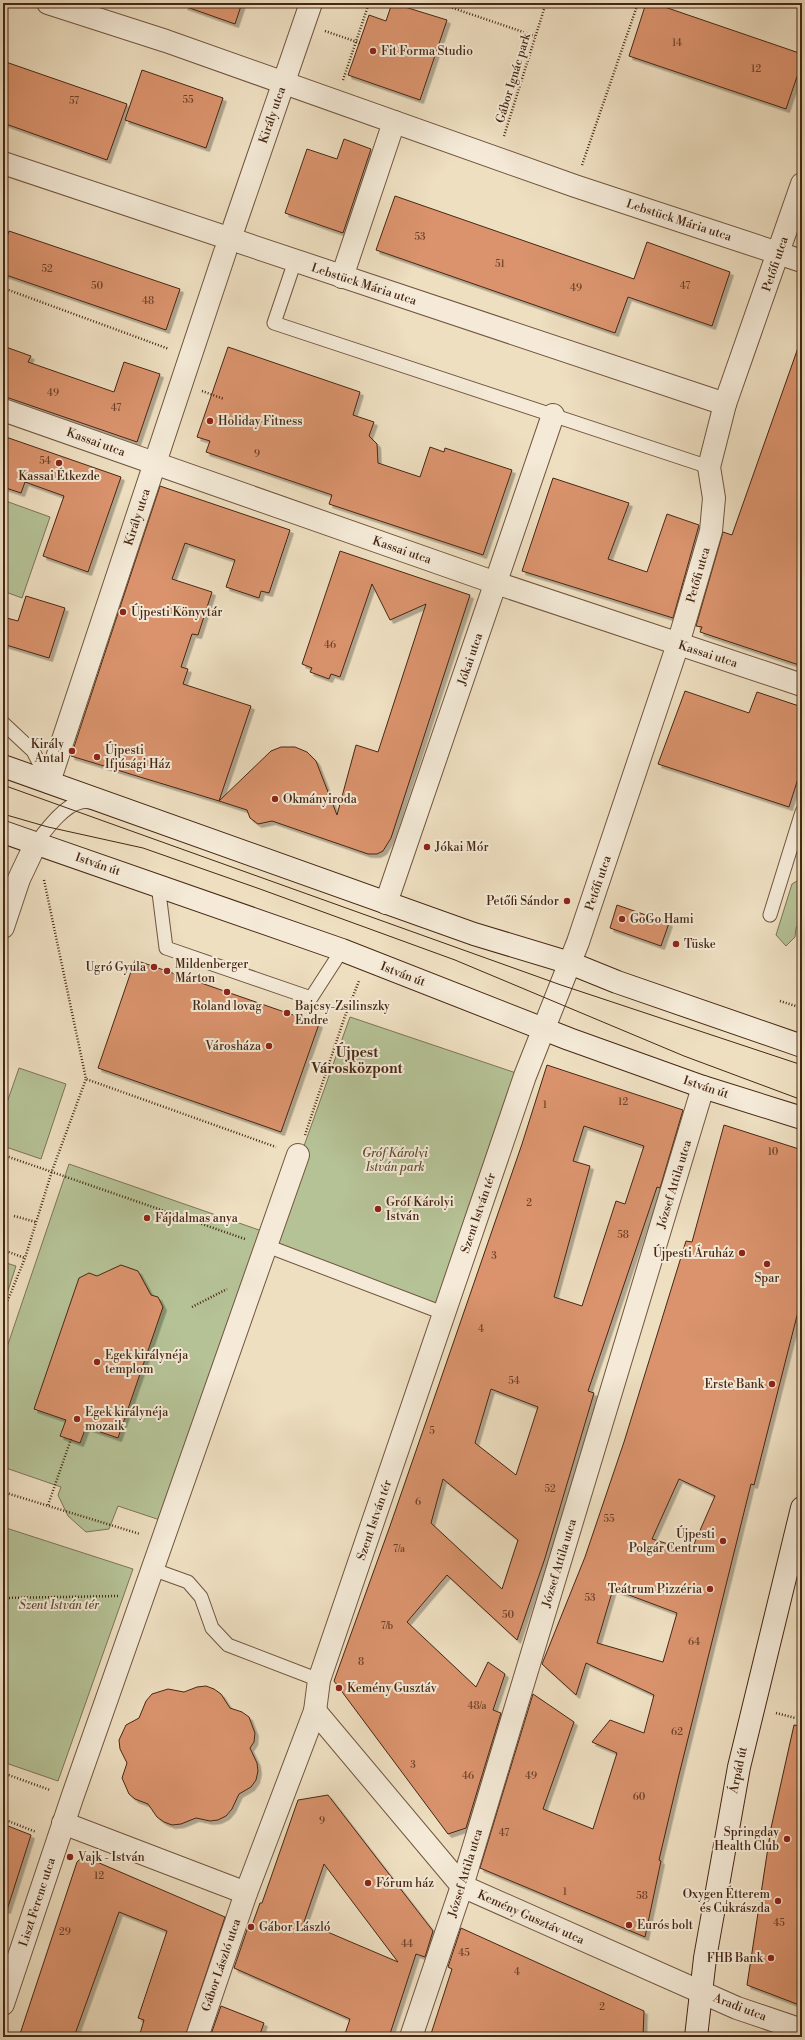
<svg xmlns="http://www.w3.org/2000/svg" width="805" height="2040" viewBox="0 0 805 2040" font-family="'Libre Bodoni',serif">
<defs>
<filter id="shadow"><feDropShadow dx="3.5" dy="3.5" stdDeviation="0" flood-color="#0004"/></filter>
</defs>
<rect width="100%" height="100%" fill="#eedfc1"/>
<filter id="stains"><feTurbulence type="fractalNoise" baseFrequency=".005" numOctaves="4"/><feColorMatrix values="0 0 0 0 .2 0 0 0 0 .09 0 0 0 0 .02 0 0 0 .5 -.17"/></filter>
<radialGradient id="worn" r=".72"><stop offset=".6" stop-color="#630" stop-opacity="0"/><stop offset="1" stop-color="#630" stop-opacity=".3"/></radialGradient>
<!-- green -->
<g fill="#b5c296" stroke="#7e7455">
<path d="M3,500L50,517L22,598L3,591Z"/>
<path d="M802,878V919L796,928L795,937L786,946L776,935L792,884Z"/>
<path d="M350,1017L522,1075L440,1306L269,1244Z"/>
<path d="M19,1068L66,1084L41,1159L3,1146V1114Z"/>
<path d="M69,1164L262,1231L160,1520L118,1506L109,1529L86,1532L68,1516L58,1495L61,1487L3,1467V1359Z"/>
<path d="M3,1262L16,1266L3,1306Z"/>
<path d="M3,1527L133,1569L58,1781L3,1762Z"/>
</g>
<!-- building -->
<g fill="#da936d" stroke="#472714" fill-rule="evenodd" filter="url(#shadow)">
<path d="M185,3H242L235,24L184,6Z"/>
<path d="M392,3L447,20L420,100L348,75L369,15L386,21Z"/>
<path d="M646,3H653L802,54V62L786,109L629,56Z"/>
<path d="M3,61L127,104L107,160L3,123Z"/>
<path d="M142,70L223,98L206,148L125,120Z"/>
<path d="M344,139L371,149L343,233L285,213L307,149L337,159Z"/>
<path d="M395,196L634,279L647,242L730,272L712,326L628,297L615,333L376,250Z"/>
<path d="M9,231L180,289L166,330L3,274V248Z"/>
<path d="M799,345L802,346V666L700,632L702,627L696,626L723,532L732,535Z"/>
<path d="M3,346L31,356L28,362L114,392L124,362L160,374L137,442L3,396Z"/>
<path d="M228,347L360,392L353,415L374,422L369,436L377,444L378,463L420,477L430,447L444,452L445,448L512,470L483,555L329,504L332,495L206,452L210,441L197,437Z"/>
<path d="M3,436L121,477L88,572L43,556L64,496L25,482L21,493L3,487Z"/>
<path d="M553,478L629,503L608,559L647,572L667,514L699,525L673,618L522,571Z"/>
<path d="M160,486L290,530L269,593L261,591L259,598L226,587L235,560L185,543L172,579L212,592L198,635L192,634L181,667L188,669L183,684L251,706L219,801L71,756Z"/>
<path d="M340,551L470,595L391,838L383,851L377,854H368L272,821L258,824L250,818L247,810L219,801L271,751L281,747H295L307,752L316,761L337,815L356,745L378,752L426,604L390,620L372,584L340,677L331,674L329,679L310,672L312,668L302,664Z"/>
<path d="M26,596L65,608L49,658L3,644V617L18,621Z"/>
<path d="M685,691L749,713L757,692L802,707V766L789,807L658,764Z"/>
<path d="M617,905L669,923L661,946L610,928Z"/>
<path d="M135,960L319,1024L281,1132L98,1068Z"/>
<path d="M547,1065L683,1110L660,1188L657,1187L588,1391L594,1393L545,1558L517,1640L447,1575L407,1622L476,1687L488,1662L505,1674L493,1710L501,1713L466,1828L448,1834L334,1681L390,1526L522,1144ZM584,1126L644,1146L625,1204L616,1201L582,1306L554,1297L590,1166L573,1161ZM491,1389L538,1407L516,1475L475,1443ZM443,1479L518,1540L502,1589L431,1523Z"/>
<path d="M724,1125L802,1150V1296L754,1485L751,1484L678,1779L659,1860L661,1861L645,1937L480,1868L533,1694L574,1722L543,1809L593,1829L617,1753L592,1742L610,1720L644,1733L654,1695L586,1663L576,1695L542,1664L585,1557L624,1442L686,1241L692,1242ZM679,1479L715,1496L691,1551L652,1539ZM613,1589L677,1613L663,1662L597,1643Z"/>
<path d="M121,1265L138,1271L151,1295L158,1297L163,1307L118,1438L86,1427L80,1443L60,1436L66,1420L34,1409L79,1278L89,1273L97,1276Z"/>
<path d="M206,1686L214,1689L221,1694L230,1708L242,1712L249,1717L255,1733L254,1742L250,1748L257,1763L258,1771L256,1780L251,1787L239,1794L232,1809L226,1816L218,1820L210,1821L196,1818L181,1824L172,1825L164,1822L157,1817L148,1804L135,1799L129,1794L122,1778L127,1763L120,1749L119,1740L126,1725L139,1718L146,1701L152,1694L168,1689L184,1692L197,1687Z"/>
<path d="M794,1725L802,1726V2006L747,1985L771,1828Z"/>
<path d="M328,1795L433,1931L425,1957L416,1954L389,2037H344L350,2019L234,1968L248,1927L251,1928L260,1903H262L298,1800ZM324,1864L398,1962L304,1922Z"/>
<path d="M3,1824L31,1835L7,1910L3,1909Z"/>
<path d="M83,1856L225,1917L185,2037H139L144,2020L138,2018L167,1931L119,1912L74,2037H19L77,1862Z"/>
<path d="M461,1928L644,2011L643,2037H430L452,1969L448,1967Z"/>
<path d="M221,2006L264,2023L259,2037H210Z"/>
</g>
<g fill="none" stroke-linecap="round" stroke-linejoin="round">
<defs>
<g id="lane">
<path d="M295,261L274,323L709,467"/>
<path d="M3,723L33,751L49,782"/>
<path d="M36,843C46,830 64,805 81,802C85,801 89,802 93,802"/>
<path d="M158,885L166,948L311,998L342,950"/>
<path d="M770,915L802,812"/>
<path d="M267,1246L443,1313"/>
<path d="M152,1569L188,1582L201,1597L212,1628L228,1645L319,1680"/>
</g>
<g id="street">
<path d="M48,3L166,41L575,186L802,261"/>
<path d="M3,163L725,404"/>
<path d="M234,227L311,3"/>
<path d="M342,277L394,122"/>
<path d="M3,410L496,583L802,685"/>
<path d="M49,782L225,252"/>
<path d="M386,903L553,415"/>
<path d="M3,927L19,879L36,843"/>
<path d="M315,1711L462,1886L737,2008L802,2030"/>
<path d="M63,1823L246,1893"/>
<path d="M3,2004L72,1798L298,1155"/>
<path d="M197,2037L246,1893L315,1711L319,1680L525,1076L578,942L678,644L711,531L714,498L709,467L725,404L802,184"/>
<path d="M411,2037L462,1886L703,1087"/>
</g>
<g id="secondary">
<path d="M3,766L474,934L570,963L617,982L802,1046"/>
<path d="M3,832L342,950L569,1039L703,1087L802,1118"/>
<path d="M696,2037L705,1958L739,1767L802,1508"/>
</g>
</defs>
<!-- lane casing -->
<use href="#lane" stroke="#71553f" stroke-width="15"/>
<!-- street casing -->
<use href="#street" stroke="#71553f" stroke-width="24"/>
<!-- secondary casing -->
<use href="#secondary" stroke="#472714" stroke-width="24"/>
<!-- path -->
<g stroke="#472714" stroke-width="2.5" stroke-dasharray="1 2" stroke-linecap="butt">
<path d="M438,3L535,36"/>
<path d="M325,31L360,43"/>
<path d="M343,80L369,3"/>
<path d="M504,136L546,3"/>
<path d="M582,165L638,3"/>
<path d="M3,288L169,349"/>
<path d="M202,391L224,399"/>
<path d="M44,880L86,1079L276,1147"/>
<path d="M780,1001L802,1008"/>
<path d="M800,1081L802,1082"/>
<path d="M305,1135L345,1016L359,981"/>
<path d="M3,1155L245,1239"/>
<path d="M14,1216L36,1222"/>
<path d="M3,1250L25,1258"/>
<path d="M192,1307L227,1289"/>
<path d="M3,1312L25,1258L52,1171L86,1079"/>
<path d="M3,1492L140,1534"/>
<path d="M48,1505L71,1439"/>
<path d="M3,1598L118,1596"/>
<path d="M776,1713L795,1718"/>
<path d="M3,1773L50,1790"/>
<path d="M3,1819L36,1832"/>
</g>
<!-- lane -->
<use href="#lane" stroke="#f4ead7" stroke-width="13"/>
<!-- street -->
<use href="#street" stroke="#f4ead7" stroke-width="22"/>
<!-- secondary -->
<use href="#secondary" stroke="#f4ead7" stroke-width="22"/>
<!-- tram -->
<g stroke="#472714" stroke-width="1">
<path d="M3,785L561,985L802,1065"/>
<path d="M3,814L48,827L143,848L260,889L455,960L684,1056L802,1100"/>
</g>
</g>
<!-- markers -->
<g fill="#8f2418" stroke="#f4ead7" stroke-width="1.5">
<circle cx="373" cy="51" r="4"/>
<circle cx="210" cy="421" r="4"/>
<circle cx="59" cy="463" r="4"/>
<circle cx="123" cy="612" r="4"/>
<circle cx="72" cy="751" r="4"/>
<circle cx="97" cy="757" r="4"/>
<circle cx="275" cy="799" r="4"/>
<circle cx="427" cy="847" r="4"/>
<circle cx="567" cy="901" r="4"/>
<circle cx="622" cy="919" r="4"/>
<circle cx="676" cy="944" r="4"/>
<circle cx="154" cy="967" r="4"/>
<circle cx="167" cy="971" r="4"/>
<circle cx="227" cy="992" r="4"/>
<circle cx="287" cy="1013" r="4"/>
<circle cx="269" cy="1046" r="4"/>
<circle cx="378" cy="1209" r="4"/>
<circle cx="147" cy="1218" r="4"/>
<circle cx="742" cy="1253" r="4"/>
<circle cx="767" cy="1264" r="4"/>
<circle cx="97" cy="1362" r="4"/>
<circle cx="772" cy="1384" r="4"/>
<circle cx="77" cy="1419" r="4"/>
<circle cx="723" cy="1541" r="4"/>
<circle cx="710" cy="1589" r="4"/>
<circle cx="339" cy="1688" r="4"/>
<circle cx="787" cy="1839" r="4"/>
<circle cx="70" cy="1857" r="4"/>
<circle cx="368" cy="1883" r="4"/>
<circle cx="778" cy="1901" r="4"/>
<circle cx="629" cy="1925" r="4"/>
<circle cx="251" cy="1927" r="4"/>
<circle cx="771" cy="1958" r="4"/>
</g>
<g text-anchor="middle" stroke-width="4" stroke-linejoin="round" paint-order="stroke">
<!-- number labels -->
<g font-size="10" fill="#6c422a">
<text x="677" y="46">14</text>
<text x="756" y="72">12</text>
<text x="188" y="103">55</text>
<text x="74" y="104">57</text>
<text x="420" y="240">53</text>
<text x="500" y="267">51</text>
<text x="47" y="272">52</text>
<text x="97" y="289">50</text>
<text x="685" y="289">47</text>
<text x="576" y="291">49</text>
<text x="148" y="304">48</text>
<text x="53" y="396">49</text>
<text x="116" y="411">47</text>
<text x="257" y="457">9</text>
<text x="45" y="464">54</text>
<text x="330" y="648">46</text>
<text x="623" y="1105">12</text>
<text x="545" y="1108">1</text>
<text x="773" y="1155">10</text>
<text x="529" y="1206">2</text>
<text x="623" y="1238">58</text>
<text x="494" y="1259">3</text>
<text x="481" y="1332">4</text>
<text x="514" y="1384">54</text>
<text x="432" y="1434">5</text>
<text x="550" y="1492">52</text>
<text x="418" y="1505">6</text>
<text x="609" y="1522">55</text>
<text x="399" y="1552">7/a</text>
<text x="590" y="1601">53</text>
<text x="508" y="1618">50</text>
<text x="387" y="1629">7/b</text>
<text x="694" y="1645">64</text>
<text x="361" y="1665">8</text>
<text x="477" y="1709">48/a</text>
<text x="677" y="1735">62</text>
<text x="413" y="1768">3</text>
<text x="468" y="1779">46</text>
<text x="531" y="1779">49</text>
<text x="639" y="1800">60</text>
<text x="322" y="1824">9</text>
<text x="504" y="1836">47</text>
<text x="99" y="1879">12</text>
<text x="565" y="1895">1</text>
<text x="642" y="1899">58</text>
<text x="779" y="1926">45</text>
<text x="65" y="1935">29</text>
<text x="407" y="1947">44</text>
<text x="464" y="1956">45</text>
<text x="517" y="1975">4</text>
<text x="602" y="2010">2</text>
</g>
<!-- poi labels -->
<g font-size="12" fill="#472714" stroke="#f4ead7" text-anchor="start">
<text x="381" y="55">Fit Forma Studio</text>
<text x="218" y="425">Holiday Fitness</text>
<text x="59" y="480" text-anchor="middle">Kassai Étkezde</text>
<text x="131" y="616">Újpesti Könyvtár</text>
<text x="64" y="748" text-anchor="end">Király<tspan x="64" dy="14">Antal</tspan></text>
<text x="105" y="754">Újpesti<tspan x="105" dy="14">Ifjúsági Ház</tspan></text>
<text x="283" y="803">Okmányiroda</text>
<text x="435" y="851">Jókai Mór</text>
<text x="559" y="905" text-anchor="end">Petőfi Sándor</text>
<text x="630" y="923">GoGo Hami</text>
<text x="684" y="948">Tüske</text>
<text x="175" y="968">Mildenberger<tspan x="175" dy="14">Márton</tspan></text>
<text x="146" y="971" text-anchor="end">Ugró Gyula</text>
<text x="227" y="1010" text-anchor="middle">Roland lovag</text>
<text x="295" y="1010">Bajcsy-Zsilinszky<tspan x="295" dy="14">Endre</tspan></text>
<text x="261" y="1050" text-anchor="end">Városháza</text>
<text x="386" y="1206">Gróf Károlyi<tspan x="386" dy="14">István</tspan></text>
<text x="155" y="1222">Fájdalmas anya</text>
<text x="734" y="1257" text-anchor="end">Újpesti Áruház</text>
<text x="767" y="1282" text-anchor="middle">Spar</text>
<text x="105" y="1359">Egek királynéja<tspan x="105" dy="14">templom</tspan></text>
<text x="764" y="1388" text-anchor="end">Erste Bank</text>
<text x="85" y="1416">Egek királynéja<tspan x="85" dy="14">mozaik</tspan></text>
<text x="715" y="1538" text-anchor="end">Újpesti<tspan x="715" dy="14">Polgár Centrum</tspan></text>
<text x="702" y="1593" text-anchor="end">Teátrum Pizzéria</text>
<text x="347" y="1692">Kemény Gusztáv</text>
<text x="779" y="1836" text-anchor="end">Springday<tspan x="779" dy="14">Health Club</tspan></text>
<text x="78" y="1861">Vajk - István</text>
<text x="376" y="1887">Fórum ház</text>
<text x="770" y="1898" text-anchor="end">Oxygen Étterem<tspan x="770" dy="14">és Cukrászda</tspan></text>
<text x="637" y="1929">Eurós bolt</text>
<text x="259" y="1931">Gábor László</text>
<text x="763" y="1962" text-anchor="end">FHB Bank</text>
</g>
<!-- street labels -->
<g font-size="12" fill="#472714" stroke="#f4ead7">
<text transform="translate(513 78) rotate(-73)" y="4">Gábor Ignác park</text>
<text transform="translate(272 115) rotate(-71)" y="4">Király utca</text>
<text transform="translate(679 220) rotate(18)" y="4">Lebstück Mária utca</text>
<text transform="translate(775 264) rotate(-71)" y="4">Petőfi utca</text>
<text transform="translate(364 284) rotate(18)" y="4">Lebstück Mária utca</text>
<text transform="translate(96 442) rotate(20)" y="4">Kassai utca</text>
<text transform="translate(137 517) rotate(-72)" y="4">Király utca</text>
<text transform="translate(402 550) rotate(19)" y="4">Kassai utca</text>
<text transform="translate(698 575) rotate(-74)" y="4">Petőfi utca</text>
<text transform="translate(708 654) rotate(18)" y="4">Kassai utca</text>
<text transform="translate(470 659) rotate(-71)" y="4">Jókai utca</text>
<text transform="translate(98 864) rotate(19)" y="4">István út</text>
<text transform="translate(598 883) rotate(-71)" y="4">Petőfi utca</text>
<text transform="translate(403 974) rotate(21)" y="4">István út</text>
<text transform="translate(706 1087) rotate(18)" y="4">István út</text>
<text transform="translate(674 1184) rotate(-73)" y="4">József Attila utca</text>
<text transform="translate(478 1213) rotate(-71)" y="4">Szent István tér</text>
<text transform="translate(374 1520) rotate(-71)" y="4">Szent István tér</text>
<text transform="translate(559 1563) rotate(-73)" y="4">József Attila utca</text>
<text transform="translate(738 1770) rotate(-78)" y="4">Árpád út</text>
<text transform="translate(465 1873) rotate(-73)" y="4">József Attila utca</text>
<text transform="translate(37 1902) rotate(-72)" y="4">Liszt Ferenc utca</text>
<text transform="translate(531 1917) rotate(24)" y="4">Kemény Gusztáv utca</text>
<text transform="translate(221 1965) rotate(-71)" y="4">Gábor László utca</text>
<text transform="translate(740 2007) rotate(21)" y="4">Aradi utca</text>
</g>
<!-- park labels -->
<g font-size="12" font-style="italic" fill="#624e34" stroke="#f4ead7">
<text x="395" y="1157">Gróf Károlyi<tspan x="395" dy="14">István park</tspan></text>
<text x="59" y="1609">Szent István tér</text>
</g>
<!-- quarter labels -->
<g font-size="14" font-weight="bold" fill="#472714" stroke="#f4ead7">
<text x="357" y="1057">Újpest<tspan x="357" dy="16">Városközpont</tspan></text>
</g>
</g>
<!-- margin -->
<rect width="805" height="2040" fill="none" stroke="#eedfc1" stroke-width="16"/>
<rect x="4" y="4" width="797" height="2032" fill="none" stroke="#472714" stroke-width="2"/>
<rect x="8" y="8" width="789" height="2024" fill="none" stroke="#472714"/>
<rect width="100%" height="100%" filter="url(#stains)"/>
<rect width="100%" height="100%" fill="url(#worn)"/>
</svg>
